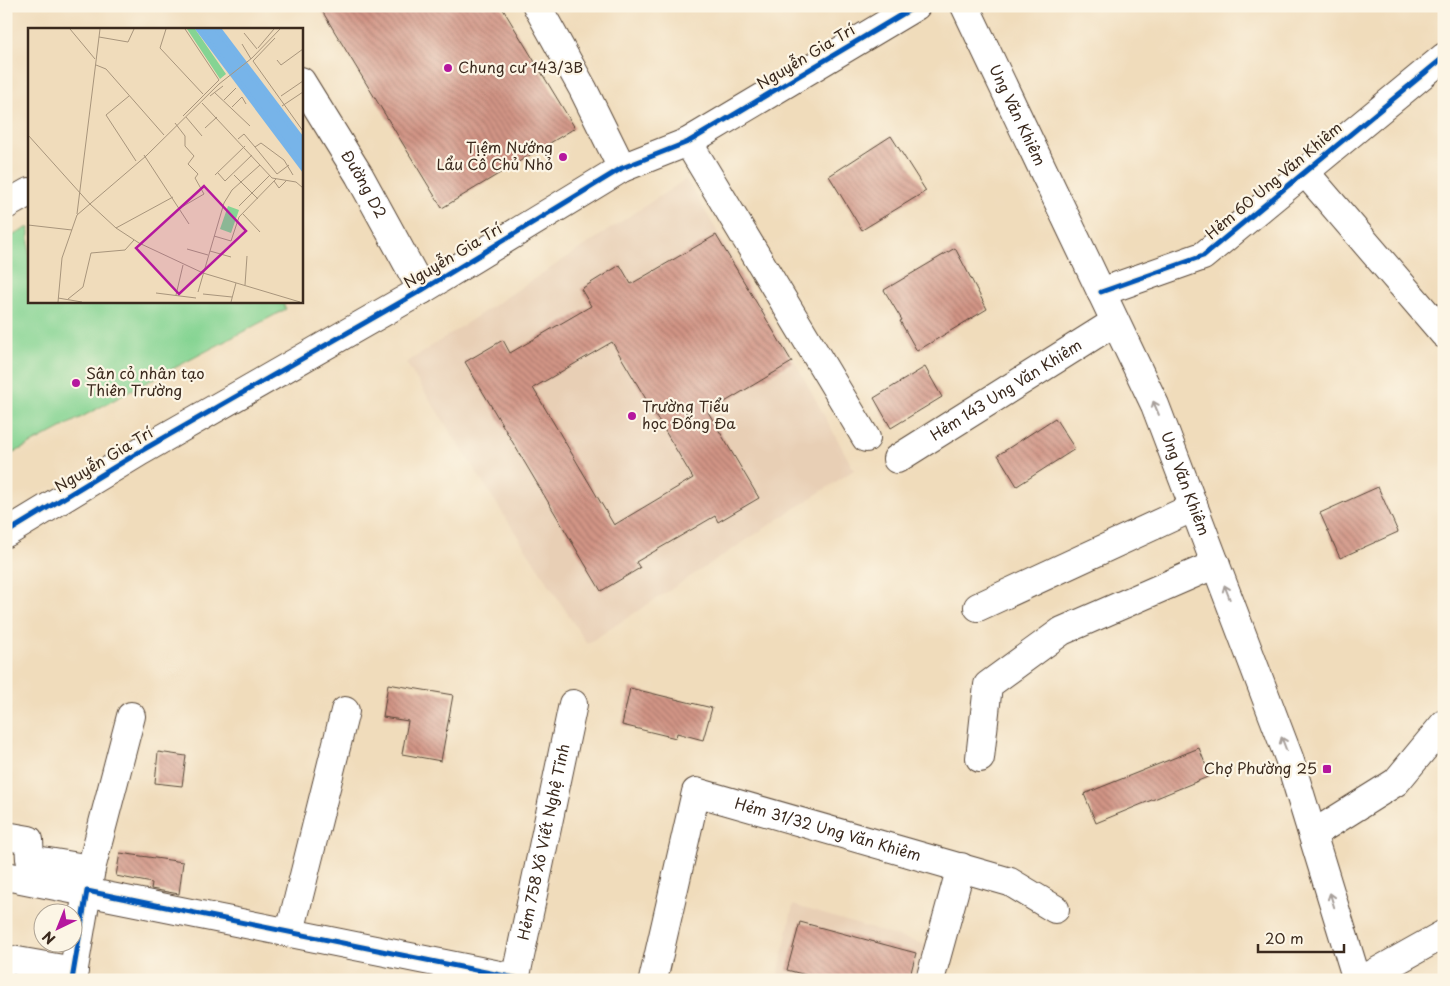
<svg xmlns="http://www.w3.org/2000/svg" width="1450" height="986" viewBox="0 0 1450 986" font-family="'Playpen Sans',sans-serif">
<defs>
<pattern id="building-back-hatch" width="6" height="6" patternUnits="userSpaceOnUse" patternTransform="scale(1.25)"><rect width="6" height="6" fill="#d19485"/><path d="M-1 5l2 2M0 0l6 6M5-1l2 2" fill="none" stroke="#ab796c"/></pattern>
</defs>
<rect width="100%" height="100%" fill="#fcf5e5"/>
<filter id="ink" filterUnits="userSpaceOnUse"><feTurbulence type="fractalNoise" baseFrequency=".02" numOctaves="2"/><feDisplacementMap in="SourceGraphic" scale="10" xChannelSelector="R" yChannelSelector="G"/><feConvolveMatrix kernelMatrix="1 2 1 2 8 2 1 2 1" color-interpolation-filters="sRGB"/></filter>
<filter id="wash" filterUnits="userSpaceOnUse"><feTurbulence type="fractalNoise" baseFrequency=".0096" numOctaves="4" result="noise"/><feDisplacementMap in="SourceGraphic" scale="20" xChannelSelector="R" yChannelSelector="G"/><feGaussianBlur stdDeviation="1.12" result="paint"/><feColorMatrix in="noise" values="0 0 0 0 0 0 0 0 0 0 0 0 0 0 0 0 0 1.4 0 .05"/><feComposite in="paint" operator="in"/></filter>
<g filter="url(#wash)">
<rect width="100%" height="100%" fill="#f0dcbb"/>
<!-- built -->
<g fill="#e8cfb5">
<path d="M686,179L794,360L854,470L587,644L406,363Z"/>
<path d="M793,905L933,947L923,980H777Z"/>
</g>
<!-- green -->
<path fill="#85d493" stroke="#607f58" d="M29,227V301H282L286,309L6,457V239Z"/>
<g id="blocks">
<!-- building -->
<g fill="url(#building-back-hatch)" fill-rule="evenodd">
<path d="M319,6H501L575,128L442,208Z"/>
<path d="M891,136L926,191L862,230L829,176Z"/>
<path d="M716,235L792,362L708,412L759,498L718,522L715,516L636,562L640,568L601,591L465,362L503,340L510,353L591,306L581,289L620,265L631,284ZM612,342L693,478L614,525L533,388Z"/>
<path d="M955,248L987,309L917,351L900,321L902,320L884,290Z"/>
<path d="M925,367L942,397L891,428L874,398Z"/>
<path d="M1055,418L1075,449L1017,486L998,455Z"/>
<path d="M1378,487L1398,532L1340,558L1320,513Z"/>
<path d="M388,684L453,695L441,761L402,754L408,721L383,717Z"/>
<path d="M630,688L712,708L703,740L677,733L676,738L622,725Z"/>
<path d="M1199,748L1210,776L1096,823L1084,794Z"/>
<path d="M158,752L186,756L182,786L155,783Z"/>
<path d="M120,853L183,862L179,894L151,889L152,883L116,876Z"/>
<path d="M800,922L916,953L909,980H825L787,970Z"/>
</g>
</g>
</g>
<g filter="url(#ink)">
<use href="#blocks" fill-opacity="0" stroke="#564536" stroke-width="1"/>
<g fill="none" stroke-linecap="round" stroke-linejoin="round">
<defs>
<g id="minor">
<path d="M537,6L583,89L622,168"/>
<path id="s1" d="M301,81L359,175L422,290"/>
<path d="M688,142L866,438"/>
<path d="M1304,171L1444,334"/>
<path d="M6,205L29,192"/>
<path d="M1101,292L1203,256L1444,57"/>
<path id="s2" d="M897,459L1115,322"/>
<path d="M6,533L141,451L422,290L622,168L688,142L916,6"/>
<path d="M978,607L1194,507"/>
<path d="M980,758L988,685L1062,631L1216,564"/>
<path d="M1313,834L1396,782L1444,724"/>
<path d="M6,836L29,840L30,859L91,869"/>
<path d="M6,876L515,978"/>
<path d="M290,932L345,711"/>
<path d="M6,959L74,971"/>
<path d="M72,980L91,869L131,716"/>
<path id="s3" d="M515,980L573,704"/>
<path id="s4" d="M653,980L696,792L1010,882L1055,909"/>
<path d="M930,980L961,867"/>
<path d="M1362,980L1444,934"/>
</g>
<g id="major">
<path id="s5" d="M965,6L1155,405L1289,758L1357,980"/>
</g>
</defs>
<!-- minor casing -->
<use href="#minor" stroke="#564536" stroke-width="30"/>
<!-- major casing -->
<use href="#major" stroke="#564536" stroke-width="30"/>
<!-- minor -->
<use href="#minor" stroke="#fff" stroke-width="28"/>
<!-- major -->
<use href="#major" stroke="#fff" stroke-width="28"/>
<defs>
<g id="cycleway">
<path d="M1101,292L1203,256L1444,57"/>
<path d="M6,533L141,451L422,290L622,168L688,142L916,6"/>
<path d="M72,980L87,891L515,978"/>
</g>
</defs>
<!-- cycleway casing -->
<use href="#cycleway" stroke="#fcf5e5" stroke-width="8"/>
<!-- cycleway -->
<use href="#cycleway" stroke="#0057b8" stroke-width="5"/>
</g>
<!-- one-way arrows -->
<defs><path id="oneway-shaft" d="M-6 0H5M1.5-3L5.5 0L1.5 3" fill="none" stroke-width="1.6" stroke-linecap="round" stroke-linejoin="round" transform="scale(1.25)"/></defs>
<g stroke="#a79f9a">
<use href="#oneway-shaft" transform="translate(1156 408) rotate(-113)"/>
<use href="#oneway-shaft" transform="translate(1227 592) rotate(-111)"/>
<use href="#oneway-shaft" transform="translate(1284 744) rotate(-111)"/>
<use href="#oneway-shaft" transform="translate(1332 900) rotate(-107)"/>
</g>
</g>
<!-- markers -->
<g fill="#b5179e" stroke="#fcf5e5" stroke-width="2">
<circle cx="448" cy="68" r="5"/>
<circle cx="563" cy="157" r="5"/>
<circle cx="76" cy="383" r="5"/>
<circle cx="632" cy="416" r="5"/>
<rect x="1322" y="764" width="10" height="10" rx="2.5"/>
</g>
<g text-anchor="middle" stroke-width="4.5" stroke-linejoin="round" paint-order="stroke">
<!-- street labels -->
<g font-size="15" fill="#3b2a1e" stroke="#fcf5e5">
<text transform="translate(806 57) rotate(-31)" y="5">Nguyễn Gia Trí</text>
<text dy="5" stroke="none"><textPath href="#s5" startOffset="121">Ung Văn Khiêm</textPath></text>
<text transform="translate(1274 181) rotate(-40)" y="5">Hẻm 60 Ung Văn Khiêm</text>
<text dy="5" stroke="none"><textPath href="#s1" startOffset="121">Đường D2</textPath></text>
<text transform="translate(453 256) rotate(-31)" y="5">Nguyễn Gia Trí</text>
<text dy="5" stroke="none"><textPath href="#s2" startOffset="129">Hẻm 143 Ung Văn Khiêm</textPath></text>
<text transform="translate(104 460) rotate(-31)" y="5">Nguyễn Gia Trí</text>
<text dy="5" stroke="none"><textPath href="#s5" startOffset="526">Ung Văn Khiêm</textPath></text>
<text dy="5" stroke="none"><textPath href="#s4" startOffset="330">Hẻm 31/32 Ung Văn Khiêm</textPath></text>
<text dy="5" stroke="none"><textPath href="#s3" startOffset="141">Hẻm 758 Xô Viết Nghệ Tĩnh</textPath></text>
</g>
<!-- poi labels -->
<g font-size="15" fill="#3b2a1e" stroke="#fcf5e5" text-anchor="start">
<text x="458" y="73">Chung cư 143/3B</text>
<text x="553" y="153" text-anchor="end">Tịệm Nướng<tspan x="553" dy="17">Lẩu Cô Chủ Nhỏ</tspan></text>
<text x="86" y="379">Sân cỏ nhân tạo<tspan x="86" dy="17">Thiên Trường</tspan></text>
<text x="642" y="412">Trường Tiểu<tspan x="642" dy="17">học Đống Đa</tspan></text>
<text x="1317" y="774" text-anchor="end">Chợ Phường 25</text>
</g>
</g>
<!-- overview -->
<g transform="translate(28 28)">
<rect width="275" height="275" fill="#f0dcbb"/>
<path d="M159,1H167L198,46L192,51ZM200,178L211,182L203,205L192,201Z" fill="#85d493"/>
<path d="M167,1H194L275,108V145Z" fill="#77b4e9"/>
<path fill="none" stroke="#77b4e9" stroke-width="2.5" d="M174,1L204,43M187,1L214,36M216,39L275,116M207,46L275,139"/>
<path fill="none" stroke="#a8957c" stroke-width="1" d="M42,1L67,31M138,1L132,20L175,66M216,5L229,21M71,9L100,14L106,1M214,16L223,31M230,20L246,1M249,32L253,37L275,21M225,33L275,103M225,33L247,10M68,37L78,41L136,107M186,64L222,98M101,68L78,87L108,133M182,68L195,58M253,68L275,53M196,72L208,60M174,75L244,150L268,154L275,160M254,78L275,64M204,79L214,69L218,76M155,88L191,52L157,1M158,89L174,108M147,95L157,108V118L166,128L160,136L170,146L167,150L176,166L152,180M177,100L189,89M0,107L62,176L88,200L111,215L175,245L272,274M210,111L216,106L227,119L233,115L256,132L265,147M227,119L249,146L261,137M116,127L161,196M190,145L197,153L224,127M187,147L217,118M206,147L230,171M246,153L251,160L258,153M211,178L242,147M49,186L72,1M215,186L232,204M0,197L44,202M88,200L145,169M186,208L203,213L211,189L248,151M159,221L180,227M182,223L203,229M217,257L219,228M170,264L196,175L204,162L232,137M128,265L168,270M175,266L204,269M148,267L155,237M30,270L54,274M40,271L55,259L63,225L97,222L106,212M30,274L34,230L49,187L118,128L191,56L224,30L252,1M203,274L208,255"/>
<path fill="#b5179e" fill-opacity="0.15" stroke="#b5179e" stroke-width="2.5" d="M176,158L218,203L151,266L108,220Z"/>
<rect width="275" height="275" fill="none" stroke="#3b2a1e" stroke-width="2.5"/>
</g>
<!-- margin -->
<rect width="1450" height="986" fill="none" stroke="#fcf5e5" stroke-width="25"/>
<!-- north arrow -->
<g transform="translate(58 928) rotate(223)"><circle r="24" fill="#fcf5e5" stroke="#afa495"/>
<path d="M0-4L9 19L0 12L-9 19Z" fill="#b5179e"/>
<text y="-8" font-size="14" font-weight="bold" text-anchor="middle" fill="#3b2a1e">N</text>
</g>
<!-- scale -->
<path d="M1258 944v8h86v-8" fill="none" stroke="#3b2a1e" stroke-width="2.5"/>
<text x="1265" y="944" font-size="15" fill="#3b2a1e" stroke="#fcf5e5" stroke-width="4" paint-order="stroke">20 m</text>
</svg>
